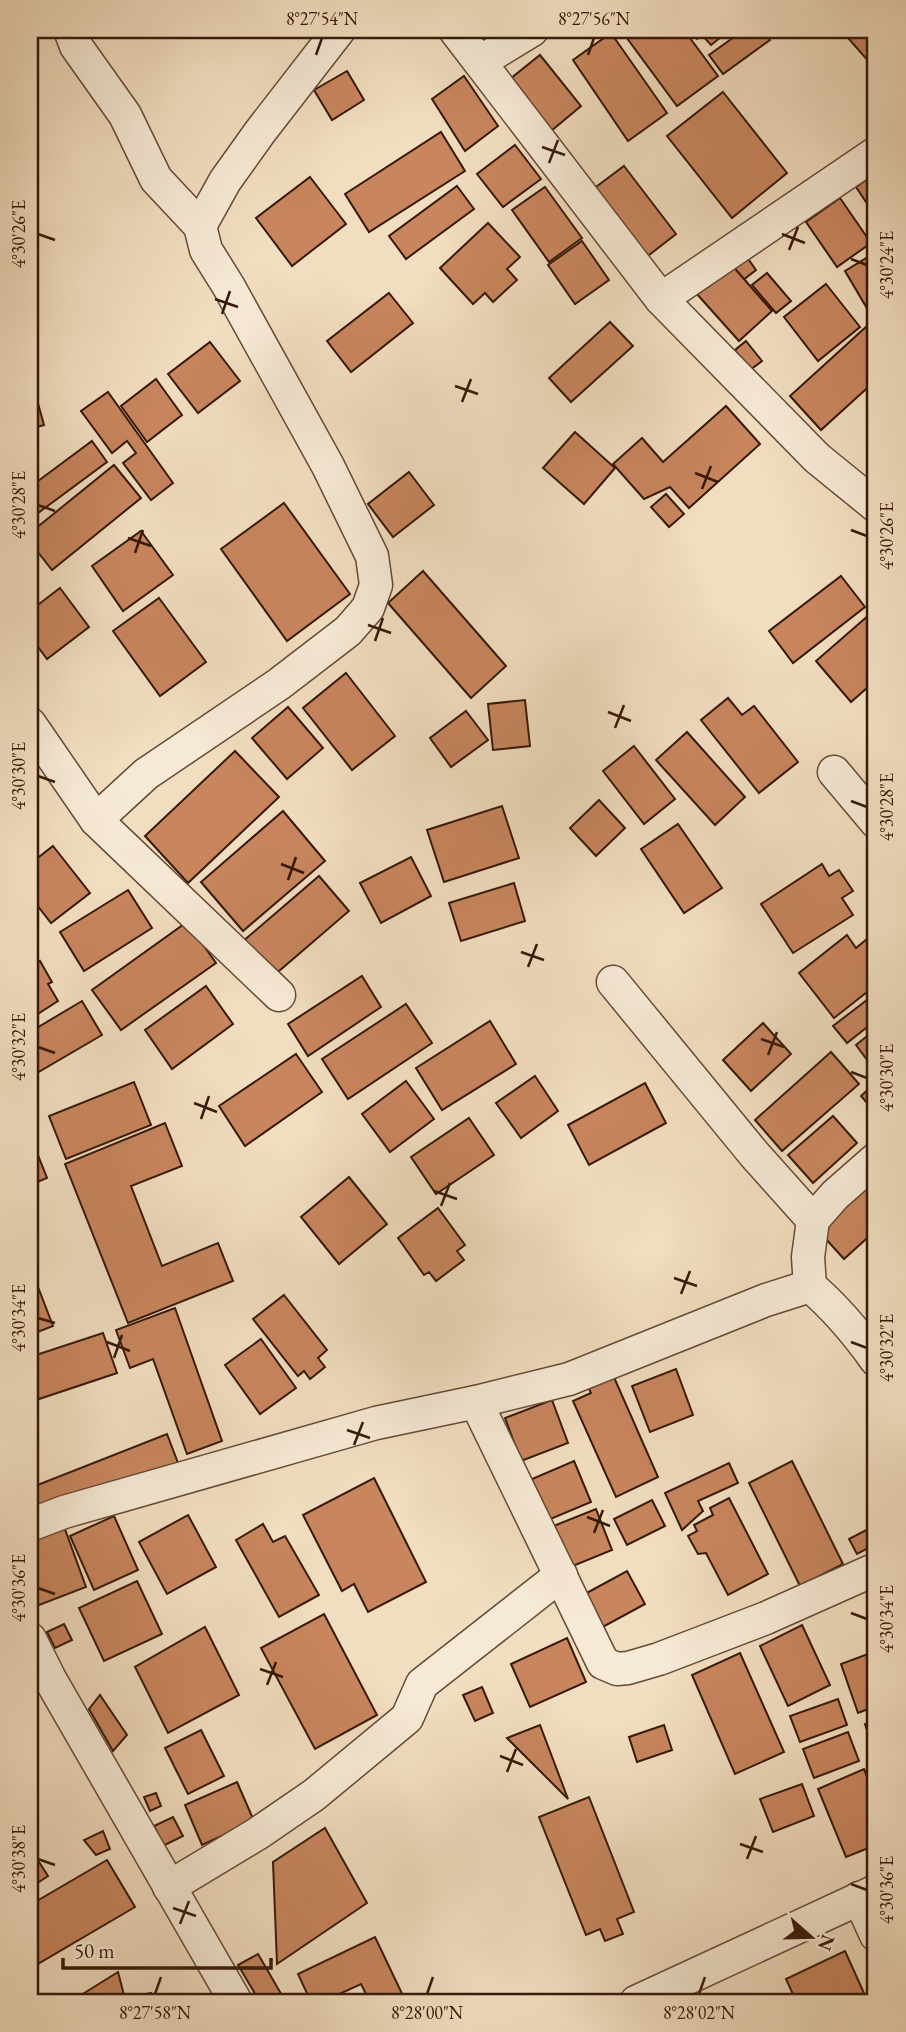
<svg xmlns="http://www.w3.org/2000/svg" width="906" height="2032" viewBox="0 0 906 2032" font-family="'EB Garamond',serif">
<rect width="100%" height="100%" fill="#f1ddbf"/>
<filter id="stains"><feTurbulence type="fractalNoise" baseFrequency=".00286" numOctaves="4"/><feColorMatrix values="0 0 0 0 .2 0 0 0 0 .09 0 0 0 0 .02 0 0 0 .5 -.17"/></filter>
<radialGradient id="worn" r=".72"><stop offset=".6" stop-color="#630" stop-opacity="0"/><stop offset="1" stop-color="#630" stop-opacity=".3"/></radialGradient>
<!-- building -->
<g fill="#c8855e" stroke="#361909" stroke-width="2">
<path d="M621,30H684L718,76L677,106Z"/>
<path d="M689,30H730L711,45L702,35L697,39Z"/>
<path d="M744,30H763L770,40L723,74L709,55Z"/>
<path d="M841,30H876V57L870,63Z"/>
<path d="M611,33L667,113L628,141L573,60Z"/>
<path d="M540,55L581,106L551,131L510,79Z"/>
<path d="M347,71L364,100L332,120L314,90Z"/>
<path d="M464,76L498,126L465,151L432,99Z"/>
<path d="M723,92L787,173L732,218L667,136Z"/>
<path d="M441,132L465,171L369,232L345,194Z"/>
<path d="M515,145L541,179L503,207L477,174Z"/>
<path d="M624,166L676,234L644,259L592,190Z"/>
<path d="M876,173V217L856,187Z"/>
<path d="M310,177L346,224L292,266L256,218Z"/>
<path d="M457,186L474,209L406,259L389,236Z"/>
<path d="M545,187L582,238L549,262L512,210Z"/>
<path d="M840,198L871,243L837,267L806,222Z"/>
<path d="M488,223L520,257L507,269L517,280L493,302L485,293L473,304L440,268Z"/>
<path d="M582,241L609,280L575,304L548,265Z"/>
<path d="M876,252V305L868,310L845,271Z"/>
<path d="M744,253L756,270L743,280L730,263Z"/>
<path d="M730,263L772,311L739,341L696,293Z"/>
<path d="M767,273L791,301L776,313L752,285Z"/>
<path d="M826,284L860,327L818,361L784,317Z"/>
<path d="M389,293L413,323L351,372L327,341Z"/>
<path d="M610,322L633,346L571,402L549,378Z"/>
<path d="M867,326L876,337V380L821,430L790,396Z"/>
<path d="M746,341L762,361L750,370L735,350Z"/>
<path d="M210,342L240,381L198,413L168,374Z"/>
<path d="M30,378H31L44,425L30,429Z"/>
<path d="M156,379L182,415L147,442L121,406Z"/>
<path d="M108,392L173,483L151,500L123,463L136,453L127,441L112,453L81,411Z"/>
<path d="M726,406L760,444L689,508L670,487L644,499L613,464L642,438L663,462Z"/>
<path d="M575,432L615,468L584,504L543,468Z"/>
<path d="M92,441L107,462L30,519V487Z"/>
<path d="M114,465L141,498L52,570L30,542V533Z"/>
<path d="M409,472L434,505L393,537L368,504Z"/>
<path d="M666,494L684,514L669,527L651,507Z"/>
<path d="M284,503L350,594L287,641L221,549Z"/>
<path d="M141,531L173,575L123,611L92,566Z"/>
<path d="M423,571L506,666L471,698L388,603Z"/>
<path d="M841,576L865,607L793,663L769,631Z"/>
<path d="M60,588L89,627L47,659L30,636V611Z"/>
<path d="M159,598L206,662L160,696L113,631Z"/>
<path d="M869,615L876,624V680L851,702L816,661Z"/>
<path d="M346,673L395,736L352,770L303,708Z"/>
<path d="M728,698L742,715L754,706L798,762L759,793L701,720Z"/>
<path d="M525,700L530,746L493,750L488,704Z"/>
<path d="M288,707L323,748L287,779L252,738Z"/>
<path d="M466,711L488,740L451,767L430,738Z"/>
<path d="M687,732L745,797L715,825L656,760Z"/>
<path d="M634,746L675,799L644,824L603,771Z"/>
<path d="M235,751L279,797L188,883L145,836Z"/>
<path d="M599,800L625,828L596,856L570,828Z"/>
<path d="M502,806L519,858L444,882L427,830Z"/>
<path d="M283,811L325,861L243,931L201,882Z"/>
<path d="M678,824L722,888L684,913L641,849Z"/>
<path d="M53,846L90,893L51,923L30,896V864Z"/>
<path d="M411,857L431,896L381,923L360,883Z"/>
<path d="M822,864L829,876L839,870L853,891L842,898L853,915L793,953L761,904Z"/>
<path d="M319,876L349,911L272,977L242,942Z"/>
<path d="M514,883L525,921L461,941L449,903Z"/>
<path d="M128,890L152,928L84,971L60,932Z"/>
<path d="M187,922L216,963L121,1030L92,990Z"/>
<path d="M847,935L856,948L867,939L876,951V961L871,965L876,972V985L834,1018L799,973Z"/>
<path d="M30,961L33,966L40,961L52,982L48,984L58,1001L30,1019Z"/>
<path d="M362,976L381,1007L308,1056L288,1024Z"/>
<path d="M206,986L233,1024L172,1069L145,1030Z"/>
<path d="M876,993V1020L847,1043L833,1026Z"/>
<path d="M82,1001L102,1035L30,1077V1032Z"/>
<path d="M406,1004L432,1043L348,1099L322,1059Z"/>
<path d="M490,1021L516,1064L442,1110L416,1068Z"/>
<path d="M763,1023L791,1054L751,1091L723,1060Z"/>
<path d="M876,1029V1072L856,1045Z"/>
<path d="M831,1052L859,1084L782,1151L755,1120Z"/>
<path d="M296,1054L322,1092L245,1146L219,1106Z"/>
<path d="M535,1076L558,1111L521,1138L496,1103Z"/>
<path d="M406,1081L434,1119L390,1152L362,1114Z"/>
<path d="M134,1082L151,1125L66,1159L49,1116Z"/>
<path d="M876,1082V1113L861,1096Z"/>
<path d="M645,1083L666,1123L589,1165L568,1125Z"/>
<path d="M833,1116L857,1143L813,1183L788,1155Z"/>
<path d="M469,1118L494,1155L436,1194L411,1157Z"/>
<path d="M165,1123L182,1166L131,1186L162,1266L218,1243L233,1281L128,1323L65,1164Z"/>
<path d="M30,1135L47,1178L30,1185Z"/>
<path d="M876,1171V1230L844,1259L815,1227Z"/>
<path d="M349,1177L387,1224L339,1264L301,1217Z"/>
<path d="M438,1208L465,1245L457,1251L464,1260L436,1281L429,1272L424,1275L398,1238Z"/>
<path d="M33,1274L53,1326L30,1335V1275Z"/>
<path d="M284,1295L327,1350L318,1358L325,1367L310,1379L304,1371L298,1376L253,1319Z"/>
<path d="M175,1308L222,1441L187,1454L153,1359L130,1368L116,1330Z"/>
<path d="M103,1333L117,1373L30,1402V1357Z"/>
<path d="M261,1339L296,1388L260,1414L225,1365Z"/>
<path d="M609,1366L658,1477L616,1497L573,1401L591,1393L584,1378Z"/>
<path d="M676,1369L693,1415L650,1432L632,1386Z"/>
<path d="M552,1400L568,1443L521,1461L505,1418Z"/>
<path d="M167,1434L178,1463L30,1521V1488Z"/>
<path d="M574,1461L591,1502L541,1523L525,1482Z"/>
<path d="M792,1461L843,1564L800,1586L749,1483Z"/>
<path d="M729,1463L738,1483L698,1501L703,1511L682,1530L665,1493Z"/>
<path d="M374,1478L426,1582L368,1612L354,1584L342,1591L303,1515Z"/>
<path d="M729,1498L768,1574L728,1595L706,1553L698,1554L688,1536L697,1531L694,1525L713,1515L710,1508Z"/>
<path d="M652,1500L665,1526L627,1545L614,1519Z"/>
<path d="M596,1509L612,1550L563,1570L546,1529Z"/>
<path d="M188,1515L216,1567L167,1594L139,1542Z"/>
<path d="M114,1516L138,1570L94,1590L70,1536Z"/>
<path d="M62,1521L86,1587L34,1607L30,1595V1533Z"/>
<path d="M263,1524L273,1542L285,1536L319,1595L279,1617L236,1540Z"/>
<path d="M876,1525V1544L857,1554L849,1539Z"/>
<path d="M627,1571L645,1604L601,1628L583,1595Z"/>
<path d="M137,1581L162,1634L104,1661L79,1608Z"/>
<path d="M324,1614L377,1715L315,1749L261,1648Z"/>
<path d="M64,1624L72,1640L55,1648L47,1632Z"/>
<path d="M802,1625L830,1685L788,1706L760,1646Z"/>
<path d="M205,1627L239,1695L168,1733L135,1667Z"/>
<path d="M567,1638L586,1682L530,1707L511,1664Z"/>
<path d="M876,1651V1706L858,1713L841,1664Z"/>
<path d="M740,1653L784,1752L735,1774L692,1675Z"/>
<path d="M482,1687L493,1713L475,1721L463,1695Z"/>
<path d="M100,1695L127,1735L113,1751L89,1709Z"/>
<path d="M838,1699L847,1725L800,1742L790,1716Z"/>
<path d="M876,1720V1751L874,1752L865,1724Z"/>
<path d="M540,1725L568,1799L507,1738Z"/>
<path d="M664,1725L672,1750L637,1762L629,1737Z"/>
<path d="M201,1730L224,1776L188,1794L165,1748Z"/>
<path d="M848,1732L859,1761L814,1778L803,1749Z"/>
<path d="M864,1769L876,1798V1845L846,1857L818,1789Z"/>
<path d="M237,1782L254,1821L202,1845L185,1805Z"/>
<path d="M802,1784L814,1816L773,1832L760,1799Z"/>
<path d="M156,1793L161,1806L150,1811L144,1797Z"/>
<path d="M589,1797L634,1912L617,1919L623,1934L605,1941L600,1929L586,1935L539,1817Z"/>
<path d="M173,1817L183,1836L163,1846L154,1826Z"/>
<path d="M325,1828L367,1903L277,1964L273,1862Z"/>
<path d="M103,1831L110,1849L96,1855L84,1840Z"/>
<path d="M30,1848L48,1876L30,1888Z"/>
<path d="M107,1860L135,1907L36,1965L30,1953V1905Z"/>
<path d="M375,1937L406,2002H370L361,1984L322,2002H311L298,1974Z"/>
<path d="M845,1951L868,2002H793L796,2001L786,1979Z"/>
<path d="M258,1954L283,1997L274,2002H260L238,1965Z"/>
<path d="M118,1972L125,1999L151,1993L155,2002H74L73,2000Z"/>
</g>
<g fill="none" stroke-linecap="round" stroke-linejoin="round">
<defs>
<g id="minor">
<path d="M70,30L76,46L125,115L156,179L200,226"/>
<path d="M455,30L661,299L817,458L876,506"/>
<path d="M480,62L532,30"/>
<path d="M661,299L876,153"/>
<path d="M30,724L96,820L279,995"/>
<path d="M834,772L876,822"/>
<path d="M96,820L146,774L279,684L348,631L368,608L376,585L372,556L328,466L229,287L206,250L200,226L225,181L260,132L339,30"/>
<path d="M613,982L754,1154L813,1220"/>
<path d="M876,1159L835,1195L813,1220L808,1257L810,1286C836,1308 856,1332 876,1360"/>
<path d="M476,1402L603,1663L617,1669L628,1668L659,1659L766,1618L876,1569"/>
<path d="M30,1525L64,1512L376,1423L476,1402L569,1379L766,1300L810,1286"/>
<path d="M30,1639L50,1679L236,2002"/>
<path d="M169,1887L257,1834L314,1795L407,1718L422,1684L561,1575"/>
<path d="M859,1898L876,1935"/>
<path d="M636,2002L876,1891"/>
</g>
</defs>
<!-- minor casing -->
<use href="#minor" stroke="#654a36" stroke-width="35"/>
<!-- minor -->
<use href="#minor" stroke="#f6e9d5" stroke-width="32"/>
</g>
<!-- ticks -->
<path fill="none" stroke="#361909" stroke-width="2.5" d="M316,55L322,38M588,55L594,38M542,147L565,155M549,163L558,140M38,234L55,240M782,234L805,243M789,250L798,227M851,259L867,265M215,299L238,307M222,314L230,291M455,386L478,394M462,402L471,379M695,473L718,482M702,489L711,466M38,505L55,511M851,530L867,536M128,538L151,546M135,553L143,530M368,625L391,633M375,641L383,618M608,712L631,721M615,728L624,705M38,776L55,782M851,801L867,807M281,864L304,873M288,880L296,857M521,952L544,960M528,967L537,944M761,1039L784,1047M38,1047L55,1053M768,1055L777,1032M851,1072L867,1078M194,1103L217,1112M201,1119L209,1096M434,1191L457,1199M441,1206L450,1183M674,1278L697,1286M681,1294L690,1271M38,1318L55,1323M107,1342L130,1351M851,1342L867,1348M114,1358L122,1335M347,1430L370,1438M354,1445L363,1422M587,1517L610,1526M594,1533L603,1510M38,1588L55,1594M851,1613L867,1619M260,1669L283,1677M267,1685L276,1662M500,1756L523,1765M507,1772L516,1749M740,1844L763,1852M38,1859L55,1865M747,1859L756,1836M851,1884L867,1890M173,1908L196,1916M180,1924L189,1901M155,1994L161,1977M427,1994L433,1977M699,1994L705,1977"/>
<!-- margin -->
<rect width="906" height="2032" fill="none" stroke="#f1ddbf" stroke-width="77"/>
<!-- north arrow -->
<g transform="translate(811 1937) rotate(110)" stroke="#f6e9d5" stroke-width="5" paint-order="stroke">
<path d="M0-5L12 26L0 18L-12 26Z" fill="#361909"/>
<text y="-10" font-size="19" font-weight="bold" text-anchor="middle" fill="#361909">N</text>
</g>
<!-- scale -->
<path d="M63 1958v10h208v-10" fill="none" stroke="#361909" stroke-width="3.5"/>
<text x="74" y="1958" font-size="21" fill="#361909" stroke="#f6e9d5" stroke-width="5" paint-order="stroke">50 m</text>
<rect x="38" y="38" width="829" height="1956" fill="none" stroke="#361909" stroke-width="2.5"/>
<g font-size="18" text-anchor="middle" fill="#361909">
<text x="322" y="25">8°27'54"N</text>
<text x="594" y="25">8°27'56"N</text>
<text transform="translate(19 234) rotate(-90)" y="6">4°30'26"E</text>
<text transform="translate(887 265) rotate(-90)" y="6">4°30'24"E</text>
<text transform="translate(19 505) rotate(-90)" y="6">4°30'28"E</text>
<text transform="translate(887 536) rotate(-90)" y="6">4°30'26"E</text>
<text transform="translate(19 776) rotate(-90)" y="6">4°30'30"E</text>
<text transform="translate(887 807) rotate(-90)" y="6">4°30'28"E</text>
<text transform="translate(19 1047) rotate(-90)" y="6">4°30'32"E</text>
<text transform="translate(887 1078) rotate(-90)" y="6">4°30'30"E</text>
<text transform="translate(19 1318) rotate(-90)" y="6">4°30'34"E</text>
<text transform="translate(887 1348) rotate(-90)" y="6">4°30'32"E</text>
<text transform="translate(19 1588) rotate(-90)" y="6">4°30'36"E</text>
<text transform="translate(887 1619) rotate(-90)" y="6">4°30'34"E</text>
<text transform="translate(19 1859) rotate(-90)" y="6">4°30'38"E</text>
<text transform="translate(887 1890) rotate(-90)" y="6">4°30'36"E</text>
<text x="155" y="2019">8°27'58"N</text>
<text x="427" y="2019">8°28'00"N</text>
<text x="699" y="2019">8°28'02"N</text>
</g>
<rect width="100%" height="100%" filter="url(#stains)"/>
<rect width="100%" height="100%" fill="url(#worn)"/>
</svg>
